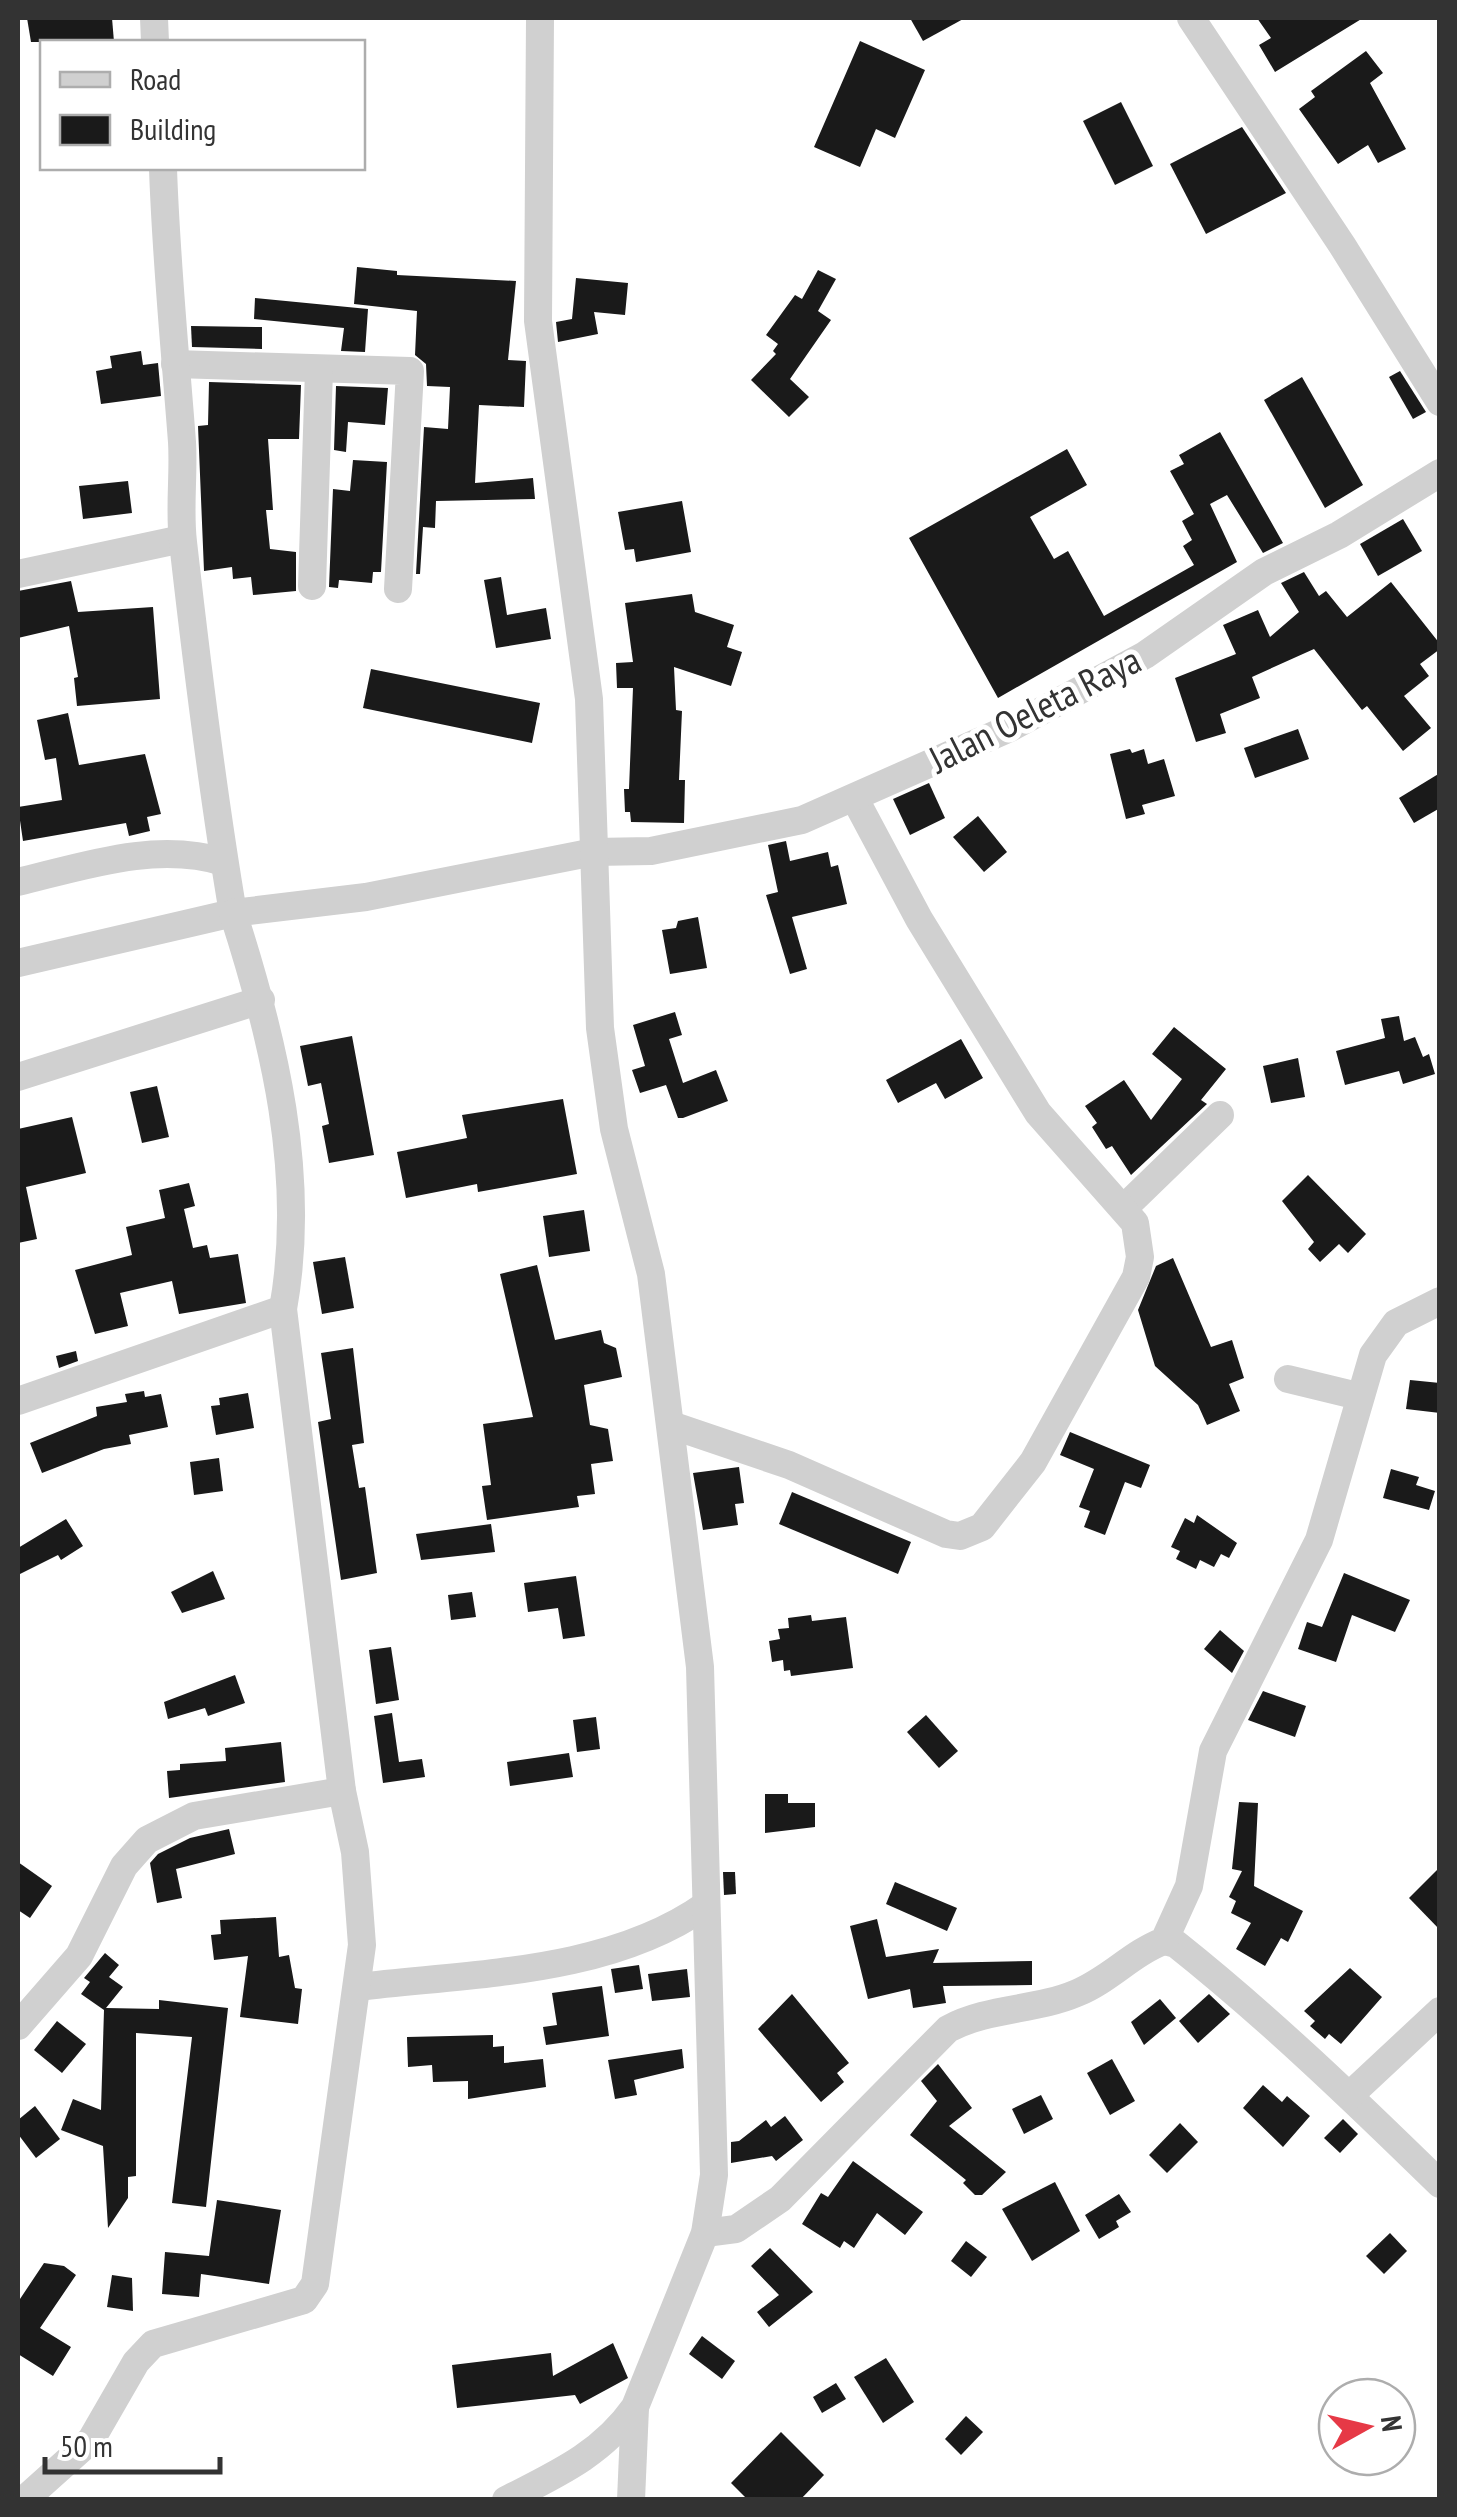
<svg xmlns="http://www.w3.org/2000/svg" width="1457" height="2517" viewBox="0 0 1457 2517" font-family="'PT Sans Narrow',sans-serif">
<rect width="100%" height="100%" fill="#fff"/>
<!-- building -->
<g fill="#1a1a1a">
<path d="M27,18H112L114,42H31Z"/>
<path d="M910,18H965L923,41Z"/>
<path d="M1257,18H1363L1275,72L1259,45L1271,38Z"/>
<path d="M860,41L925,70L895,138L876,129L860,167L814,147Z"/>
<path d="M1366,51L1383,73L1370,83L1406,149L1378,163L1368,145L1338,164L1299,109L1315,97L1311,91Z"/>
<path d="M1121,102L1153,166L1115,185L1083,121Z"/>
<path d="M1242,127L1286,193L1206,234L1170,164Z"/>
<path d="M357,267L397,271V275L516,281L508,360L526,361L524,407L479,405L475,483L533,478L535,499L436,501L435,528L423,527L420,574H416L424,427L448,429L450,387L427,386L426,364L415,355L417,311L354,304Z"/>
<path d="M818,270L836,279L818,311L831,320L790,379L809,397L789,417L751,380L776,354L773,351L778,344L766,335L795,295L802,299Z"/>
<path d="M576,278L628,283L625,315L594,312L598,334L558,342L556,322L572,319Z"/>
<path d="M255,298L368,309L365,352L341,351L344,328L254,319Z"/>
<path d="M191,326L262,327V349L192,347Z"/>
<path d="M141,351L143,365L158,363L161,396L101,404L96,371L112,368L110,356Z"/>
<path d="M1400,371L1426,412L1413,419L1389,377Z"/>
<path d="M1302,377L1363,485L1325,508L1264,400Z"/>
<path d="M209,382L301,385L299,439H268L273,510H266L270,549L296,552V591L253,595L251,577L233,579L232,567L204,571L198,426L208,425Z"/>
<path d="M336,386L388,388L385,425L348,422L346,452L334,450Z"/>
<path d="M1220,432L1283,543L1263,553L1227,495L1210,504L1237,562L998,698L909,538L1067,449L1087,485L1030,517L1054,559L1068,551L1104,616L1194,565L1183,546L1192,540L1182,521L1194,514L1170,471L1184,464L1179,455Z"/>
<path d="M353,460L387,462L381,572H373L372,583L339,580L338,588L329,587L333,489L350,491Z"/>
<path d="M128,481L132,513L83,519L79,486Z"/>
<path d="M682,501L691,552L636,562L634,549L625,550L618,512Z"/>
<path d="M1403,519L1422,551L1378,576L1360,544Z"/>
<path d="M1304,572L1319,596L1326,591L1347,617L1391,582L1440,644V649L1420,664L1429,676L1404,696L1431,728L1403,751L1367,706L1362,710L1314,649L1252,677L1260,698L1220,714L1226,733L1196,742L1175,678L1236,654L1223,625L1258,610L1270,637L1299,612L1281,583Z"/>
<path d="M501,577L507,615L546,608L551,639L496,648L484,580Z"/>
<path d="M71,581L78,612L153,607L160,699L77,706L74,678L78,677L69,626L18,638V591Z"/>
<path d="M692,594L695,612L734,625L727,647L742,652L731,686L674,667L676,710L682,711L679,780H685L684,823L631,822L630,812H625L624,789H629L633,688H617L616,663L633,662L625,603Z"/>
<path d="M371,669L540,703L532,743L363,708Z"/>
<path d="M68,713L79,765L145,754L161,814L147,817L150,831L129,836L126,823L23,841L18,807L62,800L56,758L45,760L37,720Z"/>
<path d="M1298,729L1309,759L1255,778L1244,748Z"/>
<path d="M1130,749L1132,753L1144,749L1148,764L1164,759L1175,796L1142,805L1145,814L1126,819L1110,754Z"/>
<path d="M1440,773V808L1414,823L1399,798Z"/>
<path d="M929,783L945,818L910,835L893,799Z"/>
<path d="M978,816L1007,852L984,872L953,837Z"/>
<path d="M786,841L790,861L828,852L831,867L838,865L847,904L792,917L807,969L790,974L766,895L778,892L768,845Z"/>
<path d="M698,917L707,968L670,974L662,930L676,928L678,921Z"/>
<path d="M675,1012L682,1035L669,1039L683,1083L716,1070L728,1101L683,1118H678L666,1085L640,1093L632,1070L645,1066L633,1025Z"/>
<path d="M1399,1016L1404,1041L1415,1037L1423,1057L1429,1054L1435,1074L1403,1084L1399,1071L1345,1085L1336,1051L1385,1038L1381,1019Z"/>
<path d="M1174,1027L1226,1069L1201,1100L1207,1104L1131,1175L1112,1146L1106,1149L1092,1127L1097,1123L1085,1106L1124,1080L1151,1120L1182,1079L1152,1054Z"/>
<path d="M352,1036L374,1155L329,1163L322,1126L329,1124L321,1083L308,1086L300,1046Z"/>
<path d="M961,1039L983,1078L945,1099L936,1083L898,1103L886,1080Z"/>
<path d="M1298,1058L1305,1097L1271,1103L1263,1066Z"/>
<path d="M157,1086L169,1137L142,1143L130,1092Z"/>
<path d="M563,1099L577,1174L478,1192L477,1184L406,1198L397,1152L467,1138L462,1115Z"/>
<path d="M72,1117L86,1173L26,1187L37,1239L18,1243V1129Z"/>
<path d="M1308,1175L1366,1234L1348,1253L1339,1244L1320,1262L1308,1249L1314,1242L1282,1201Z"/>
<path d="M189,1183L195,1206L184,1209L193,1248L207,1245L210,1258L238,1254L246,1303L179,1314L172,1281L120,1293L128,1326L95,1334L75,1270L132,1255L126,1227L165,1218L159,1190Z"/>
<path d="M584,1210L590,1251L549,1257L543,1216Z"/>
<path d="M345,1257L354,1308L322,1314L313,1262Z"/>
<path d="M1173,1258L1211,1347L1232,1340L1244,1378L1229,1384L1240,1411L1207,1425L1198,1405L1155,1366L1138,1310L1156,1266Z"/>
<path d="M537,1265L555,1340L601,1330L604,1343L616,1348L622,1377L584,1385L590,1425L608,1429L613,1461L591,1464L595,1494L577,1496L579,1507L487,1520L482,1486L491,1485L483,1424L533,1417L500,1274Z"/>
<path d="M353,1348L364,1443L352,1445L359,1488L365,1487L377,1573L341,1580L318,1422L331,1419L321,1353Z"/>
<path d="M76,1351L78,1361L59,1368L56,1356Z"/>
<path d="M1410,1380L1440,1383V1413L1406,1409Z"/>
<path d="M144,1391L145,1397L161,1394L168,1427L129,1435L131,1444L104,1449L42,1473L30,1443L97,1416L96,1407L127,1402L125,1394Z"/>
<path d="M248,1393L254,1428L216,1435L211,1406L220,1405L219,1398Z"/>
<path d="M1070,1432L1150,1465L1141,1488L1125,1482L1105,1535L1084,1527L1090,1511L1079,1507L1094,1469L1060,1455Z"/>
<path d="M219,1458L223,1491L194,1495L190,1462Z"/>
<path d="M739,1467L744,1503L735,1504L738,1525L703,1530L693,1473Z"/>
<path d="M1391,1469L1419,1477L1416,1485L1435,1491L1429,1510L1383,1498Z"/>
<path d="M792,1492L911,1542L898,1574L779,1524Z"/>
<path d="M1197,1515L1237,1543L1229,1558L1221,1554L1214,1567L1200,1560L1196,1569L1176,1559L1180,1551L1171,1547L1185,1518L1194,1523Z"/>
<path d="M66,1519L83,1546L61,1560L58,1555L18,1575V1548Z"/>
<path d="M491,1524L495,1552L421,1560L416,1534Z"/>
<path d="M213,1571L225,1599L182,1613L171,1592Z"/>
<path d="M1344,1573L1410,1600L1395,1632L1352,1615L1336,1662L1298,1649L1307,1622L1322,1627Z"/>
<path d="M576,1576L585,1636L563,1639L558,1608L528,1612L524,1583Z"/>
<path d="M472,1592L476,1617L451,1620L448,1595Z"/>
<path d="M811,1615L812,1621L846,1617L853,1668L791,1676L790,1670L784,1671L783,1660L772,1662L769,1641L780,1639L778,1629L789,1628L788,1618Z"/>
<path d="M1220,1630L1244,1651L1232,1673L1204,1649Z"/>
<path d="M391,1647L399,1700L376,1704L369,1650Z"/>
<path d="M235,1675L245,1703L208,1716L205,1708L168,1719L164,1702Z"/>
<path d="M1263,1691L1306,1706L1295,1737L1248,1720Z"/>
<path d="M392,1713L399,1762L422,1759L425,1777L383,1783L374,1716Z"/>
<path d="M926,1715L958,1751L939,1768L907,1732Z"/>
<path d="M596,1717L600,1749L577,1752L573,1720Z"/>
<path d="M281,1742L285,1782L169,1798L167,1771L180,1770V1764L226,1761L225,1748Z"/>
<path d="M569,1753L573,1777L510,1786L507,1762Z"/>
<path d="M765,1794H788V1803H815V1827L765,1833Z"/>
<path d="M1239,1802L1258,1803L1254,1886L1303,1911L1288,1942L1281,1938L1265,1966L1236,1949L1251,1923L1231,1913L1236,1901L1229,1897L1242,1871L1232,1869Z"/>
<path d="M229,1829L235,1854L176,1869L182,1898L157,1903L150,1863L158,1854L190,1838Z"/>
<path d="M18,1862L52,1886L30,1918L18,1910Z"/>
<path d="M1440,1867V1930L1409,1898Z"/>
<path d="M723,1872H735L736,1894L724,1895Z"/>
<path d="M895,1882L957,1908L947,1931L886,1904Z"/>
<path d="M276,1917L279,1957L289,1955L295,1988L302,1989L298,2024L240,2017L248,1956L214,1960L211,1935L221,1934L220,1920Z"/>
<path d="M877,1919L886,1957L939,1949L933,1963L1032,1961V1985L943,1986L946,2003L913,2008L910,1989L868,1999L850,1926Z"/>
<path d="M105,1953L119,1965L109,1977L123,1987L106,2008L159,2009V2000L228,2008L206,2207L172,2203L192,2037L136,2033V2176L128,2177V2198L108,2228L103,2146L61,2130L73,2099L101,2110L104,2010L81,1994L90,1982L84,1978Z"/>
<path d="M639,1965L643,1989L615,1993L611,1969Z"/>
<path d="M1350,1968L1382,1997L1341,2044L1329,2034L1325,2039L1310,2026L1315,2021L1304,2011Z"/>
<path d="M687,1969L690,1997L652,2001L648,1974Z"/>
<path d="M602,1986L609,2036L546,2045L543,2027L557,2025L552,1993Z"/>
<path d="M792,1994L849,2063L837,2073L844,2082L821,2102L758,2029Z"/>
<path d="M1209,1994L1230,2014L1198,2043L1179,2021Z"/>
<path d="M1160,1999L1176,2018L1144,2045L1131,2022Z"/>
<path d="M57,2021L86,2044L62,2073L34,2050Z"/>
<path d="M493,2035V2047L504,2046V2063L543,2059L546,2087L468,2099V2081L433,2082L432,2065L408,2067L407,2037Z"/>
<path d="M682,2049L684,2068L634,2080L637,2095L615,2099L608,2060Z"/>
<path d="M1112,2059L1135,2101L1110,2115L1087,2073Z"/>
<path d="M938,2064L972,2108L949,2126L1006,2172L982,2195H975L963,2183L966,2180L910,2135L937,2101L921,2081Z"/>
<path d="M1263,2085L1282,2102L1287,2096L1310,2116L1283,2147L1243,2108Z"/>
<path d="M1041,2095L1053,2119L1024,2134L1012,2109Z"/>
<path d="M35,2106L60,2139L36,2158L18,2134V2120Z"/>
<path d="M785,2116L803,2140L776,2161L772,2156L731,2163V2142L739,2141L766,2120L771,2127Z"/>
<path d="M1343,2119L1358,2134L1340,2153L1324,2138Z"/>
<path d="M1180,2123L1198,2142L1167,2173L1149,2155Z"/>
<path d="M853,2161L923,2212L905,2235L877,2213L854,2248L844,2241L840,2248L802,2224L821,2193L828,2197Z"/>
<path d="M1055,2182L1080,2231L1032,2261L1002,2209Z"/>
<path d="M1119,2194L1131,2212L1116,2221L1119,2227L1099,2239L1085,2215Z"/>
<path d="M217,2200L281,2210L269,2284L201,2274L199,2297L162,2294L165,2252L209,2256Z"/>
<path d="M1390,2233L1407,2251L1384,2274L1366,2256Z"/>
<path d="M966,2241L987,2257L971,2277L951,2261Z"/>
<path d="M770,2248L813,2292L769,2327L757,2312L779,2295L751,2266Z"/>
<path d="M44,2263L64,2266L76,2275L40,2328L71,2347L53,2376L18,2354V2302Z"/>
<path d="M112,2275L132,2278L133,2311L107,2307Z"/>
<path d="M702,2336L735,2361L722,2379L689,2354Z"/>
<path d="M613,2343L628,2378L580,2404L575,2395L457,2408L452,2365L551,2353L553,2376Z"/>
<path d="M886,2358L914,2402L883,2423L854,2377Z"/>
<path d="M836,2383L846,2399L822,2413L813,2397Z"/>
<path d="M966,2416L983,2432L961,2455L945,2439Z"/>
<path d="M781,2432L824,2475L800,2500H748L731,2483Z"/>
</g>
<g fill="none" stroke-linecap="round" stroke-linejoin="round">
<!-- minor -->
<g stroke="#d0d0d0" stroke-width="28">
<path d="M154,18L155,42"/>
<path d="M1191,18L1342,245L1440,402"/>
<path d="M175,364L410,371L398,589"/>
<path d="M18,574L182,539"/>
<path d="M312,586L319,370"/>
<path d="M18,882C84,866 156,841 224,862"/>
<path d="M18,963L233,913C212,789 197,666 183,542C179,509 184,475 182,442C175,350 166,260 163,168"/>
<path d="M18,1077L261,1000"/>
<path d="M1125,1207L1220,1115"/>
<path d="M1288,1379L1358,1396"/>
<path d="M18,1401L283,1309"/>
<path d="M671,1425L789,1465L946,1534L960,1536L982,1527L1033,1462L1136,1277L1140,1257L1135,1223L1038,1113L919,919L855,799"/>
<path d="M1164,1941L1176,1944C1269,2018 1355,2101 1440,2184"/>
<path d="M358,1987C472,1973 609,1974 706,1905"/>
<path d="M18,2026L79,1956L124,1866L147,1840L194,1816L342,1791"/>
<path d="M1350,2095L1440,2011"/>
<path d="M705,2233L736,2229L780,2199L948,2029C989,2007 1035,2011 1077,1993C1109,1980 1132,1953 1164,1941L1189,1886L1213,1751L1319,1540L1373,1355L1396,1323L1440,1301"/>
<path d="M24,2500L91,2440L136,2362L153,2344L304,2300L315,2284L362,1945L355,1852L342,1791L283,1309C307,1176 274,1040 233,913L366,897L594,852L651,851L802,820L1010,728L1145,655L1264,572L1339,535L1440,473"/>
<path d="M506,2500C557,2474 602,2454 635,2407L705,2233L714,2175L700,1667L651,1274L614,1129L600,1028L589,699L538,321L540,18"/>
<path d="M631,2500L635,2408"/>
</g>
</g>
<g text-anchor="middle" stroke-width="10" stroke-linejoin="round" paint-order="stroke">
<!-- street labels -->
<g font-size="38" fill="#333" stroke="#fff">
<text transform="translate(1035 710) rotate(-27)" y="13">Jalan Oeleta Raya</text>
</g>
</g>
<!-- border -->
<rect width="1457" height="2517" fill="none" stroke="#333333" stroke-width="40"/>
<!-- legend -->
<rect x="40" y="40" width="325" height="130" fill="#ffffff" stroke="#adadad" stroke-width="2.5"/>
<rect x="60" y="72" width="50" height="15" fill="#d0d0d0" stroke="#adadad" stroke-width="2.5"/>
<text x="130" y="90" font-size="30" fill="#333333">Road</text>
<rect x="60" y="115" width="50" height="30" fill="#1a1a1a" stroke="#adadad" stroke-width="2.5"/>
<text x="130" y="140" font-size="30" fill="#333333">Building</text>
<!-- north arrow -->
<g transform="translate(1367 2427) rotate(82)"><circle r="48" fill="#ffffff" stroke="#adadad" stroke-width="2.5"/>
<path d="M0-8L18 38L0 25L-18 38Z" fill="#e63946"/>
<text y="-15" font-size="28" font-weight="bold" text-anchor="middle" fill="#333333">N</text>
</g>
<!-- scale -->
<path d="M45 2457v15h175v-15" fill="none" stroke="#333333" stroke-width="5"/>
<text x="60" y="2457" font-size="30" fill="#333333" stroke="#ffffff" stroke-width="8" paint-order="stroke">50 m</text>
</svg>
